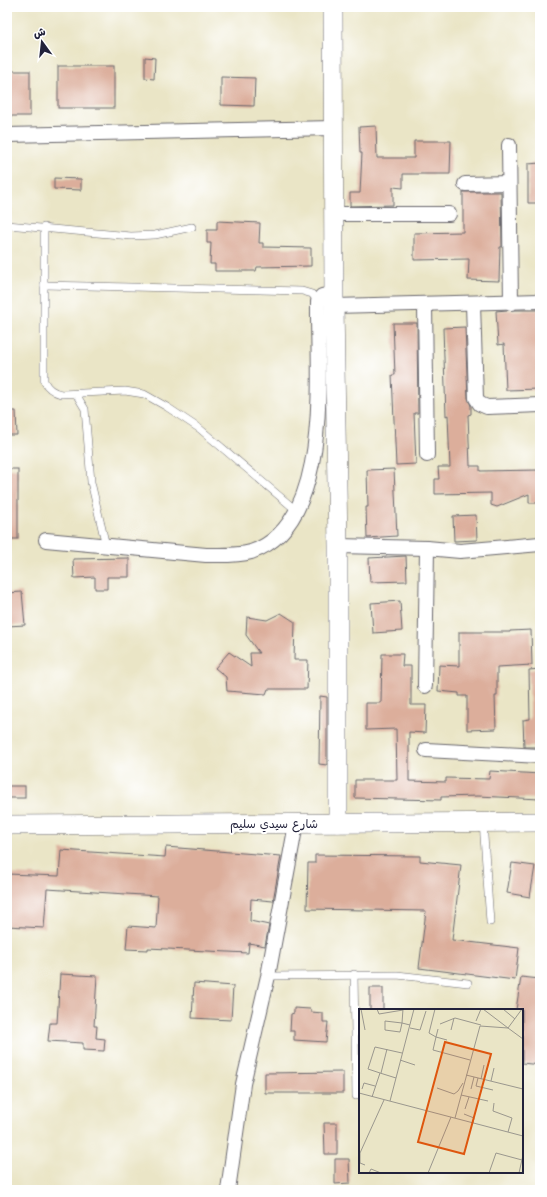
<svg xmlns="http://www.w3.org/2000/svg" width="547" height="1197" viewBox="0 0 547 1197" font-family="Mali,'Playpen Sans Arabic',sans-serif">
<rect width="100%" height="100%" fill="#fff"/>
<filter id="ink" filterUnits="userSpaceOnUse"><feTurbulence type="fractalNoise" baseFrequency=".025" numOctaves="2"/><feDisplacementMap in="SourceGraphic" scale="8" xChannelSelector="R" yChannelSelector="G"/><feConvolveMatrix kernelMatrix="1 2 1 2 8 2 1 2 1" color-interpolation-filters="sRGB"/></filter>
<filter id="wash" filterUnits="userSpaceOnUse"><feTurbulence type="fractalNoise" baseFrequency=".012" numOctaves="4" result="noise"/><feDisplacementMap in="SourceGraphic" scale="16" xChannelSelector="R" yChannelSelector="G"/><feGaussianBlur stdDeviation="0.9" result="paint"/><feColorMatrix in="noise" values="0 0 0 0 0 0 0 0 0 0 0 0 0 0 0 0 0 1.4 0 .05"/><feComposite in="paint" operator="in"/></filter>
<g filter="url(#wash)">
<rect width="100%" height="100%" fill="#eae5c6"/>
<g id="blocks">
<!-- building -->
<g fill="#dcae9b">
<path d="M145,57L155,58L154,79L145,78Z"/>
<rect x="58" y="66" width="56" height="42"/>
<rect x="7" y="71" width="23" height="45"/>
<path d="M221,77L255,78L254,106L221,105Z"/>
<path d="M376,126L377,158H414V141H451L450,174H403V188L393,187V205L350,206V193H360L362,153H360L359,127Z"/>
<path d="M540,163V203H528V164Z"/>
<path d="M54,178L81,179V190L54,189Z"/>
<path d="M463,192H501L502,247H500L499,281L468,280L469,259L414,260V233L463,232Z"/>
<path d="M217,221L260,223L259,243H263V247L311,248V266L257,267L256,271H215V264H210L211,243H207V230H217Z"/>
<path d="M507,310H540V389L506,390L504,344L498,345L496,311Z"/>
<path d="M393,323H417L418,413H414L416,464L396,465L392,375H395Z"/>
<path d="M465,327L468,398L471,406V414L468,415L470,466H480V471L540,470V503H529V494L497,507L491,505V493L435,494V479H439L438,467H450L448,415L446,416L443,328Z"/>
<path d="M7,411H16L17,435H7Z"/>
<rect x="7" y="469" width="11" height="70"/>
<path d="M394,469L397,536L367,538L366,507H368L367,470Z"/>
<path d="M476,515L477,540L454,541L453,516Z"/>
<path d="M406,556L407,581L370,582L369,558Z"/>
<path d="M129,558V577H107V589H95V577L74,578L73,559Z"/>
<path d="M22,592L25,625L7,626V593Z"/>
<path d="M400,601L402,631L373,633L371,603Z"/>
<path d="M281,613L295,622L294,660H308L307,689H268L266,694L227,691L226,677L215,668L229,652L251,667L250,653H259L246,635L247,617L267,620Z"/>
<path d="M531,630L532,665L497,667V696H495L496,729L467,730V696H459V693L438,691L439,665L459,666V632H510V631Z"/>
<path d="M382,654H403L402,666H411V705H426L425,733L409,732V781L446,782V778L489,779L490,771L540,774V799L478,796L441,797V800L355,798V780H397L396,729L366,730V703H381Z"/>
<path d="M540,669V747H524L523,720L530,719L529,670Z"/>
<path d="M320,696L327,697V765L319,764Z"/>
<rect x="7" y="786" width="18" height="12"/>
<path d="M166,847L281,856L273,901L251,899L250,921L269,925L265,946L249,943L248,953L148,948V950L126,949L128,926L156,928L158,896L47,889L44,928L7,926V874L59,876L61,850L165,857Z"/>
<path d="M315,855L420,856V861L461,865L452,940L519,948L515,980L419,968L426,911L307,909L308,863H315Z"/>
<path d="M512,863L535,866L530,897L507,893Z"/>
<path d="M60,974L97,976L94,1026H97L96,1038L105,1039L104,1051L83,1050V1043L48,1041L50,1023H57Z"/>
<path d="M521,977L540,979V1065L522,1063V1010H516Z"/>
<path d="M194,983L233,986L231,1020L192,1018Z"/>
<rect x="370" y="988" width="13" height="22"/>
<path d="M294,1008L310,1009L311,1012L323,1013V1022H328L326,1042L294,1040V1031H290L291,1014L294,1013Z"/>
<path d="M343,1072V1093H265V1073Z"/>
<path d="M324,1123H337V1154H325Z"/>
<path d="M335,1159H349L350,1183L335,1184Z"/>
</g>
</g>
</g>
<g filter="url(#ink)">
<use href="#blocks" fill-opacity="0" stroke="#68666c" stroke-width="1"/>
<g fill="none" stroke-linecap="round" stroke-linejoin="round">
<defs>
<g id="lane">
<path d="M7,225L131,236L155,235L192,227"/>
<path d="M44,227V381C48,389 53,392 61,394L125,391L144,394L167,407L200,429L297,511"/>
<path d="M44,285L302,291L312,294L318,302"/>
<path d="M76,394L85,409L91,482L106,546"/>
<path d="M483,822L490,922"/>
<path d="M354,974L356,1096"/>
<path d="M268,976L397,975L468,983"/>
</g>
<g id="street">
<path d="M7,135L334,128"/>
<path d="M509,145L511,303"/>
<path d="M465,184L509,183"/>
<path d="M334,214H449"/>
<path d="M473,304L476,398L480,404L487,407L540,405"/>
<path d="M425,305L427,455"/>
<path d="M334,306L540,301"/>
<path d="M46,540L206,555C221,555 237,556 251,552C334,524 317,371 318,302L322,296L334,293"/>
<path d="M338,546L427,548L460,551L540,544"/>
<path d="M425,686L427,548"/>
<path d="M426,750L540,756"/>
<path d="M228,1190L243,1084L268,976L296,824"/>
</g>
<g id="secondary">
<path d="M333,7L334,306L338,546V823"/>
<path d="M7,825L540,822"/>
</g>
</defs>
<!-- lane casing -->
<use href="#lane" stroke="#68666c" stroke-width="8"/>
<!-- street casing -->
<use href="#street" stroke="#68666c" stroke-width="16"/>
<!-- secondary casing -->
<use href="#secondary" stroke="#68666c" stroke-width="20"/>
<!-- lane -->
<use href="#lane" stroke="#fff" stroke-width="7"/>
<!-- street -->
<use href="#street" stroke="#fff" stroke-width="14"/>
<!-- secondary -->
<use href="#secondary" stroke="#fff" stroke-width="19"/>
</g>
</g>
<g text-anchor="middle" stroke-width="4" stroke-linejoin="round" paint-order="stroke">
<!-- street labels -->
<g font-size="12" fill="#22223b" stroke="#fff">
<text x="274" y="828">شارع سيدي سليم</text>
</g>
</g>
<!-- overview -->
<g transform="translate(359 1009)">
<rect width="164" height="164" fill="#eae5c6"/>
<path fill="none" stroke="#9a978e" stroke-width="1" d="M2,0L6,21M18,0L20,5L44,1M44,0L43,14L41,23L26,21V12L43,14L51,16M76,0L70,24L77,28L74,41L111,51M124,0L149,19L163,0M144,0L156,10M117,12L122,0M81,15L96,9L122,16M51,19L61,21L67,2M79,20L77,28L88,31M92,21L95,9M41,51L56,56M21,64L37,69M22,64L28,40M107,66L164,80M119,69L117,77L134,81M122,70L125,56M132,72L135,59M78,79L95,85L99,82L104,74M3,80L5,74L16,77M112,80L115,68M0,84L164,127M102,86L129,92M13,88L21,64L9,60L16,38L43,44M31,92L55,0M135,94L134,102L153,109L149,123M106,100L110,88M105,105L115,109L114,114M96,109L121,17L149,19L164,30M6,156L1,154V144L25,91M10,164L12,160L22,164M69,164L92,108M130,164L137,144L163,151M160,164L164,146"/>
<path fill="#de560e" fill-opacity="0.15" stroke="#de560e" stroke-width="2" d="M86,33L132,45L105,145L59,133Z"/>
<rect width="164" height="164" fill="none" stroke="#22223b" stroke-width="2"/>
</g>
<!-- margin -->
<rect width="547" height="1197" fill="none" stroke="#fff" stroke-width="24"/>
<!-- north arrow -->
<g transform="translate(42 42) rotate(345)" stroke="#ffffff" stroke-width="3" paint-order="stroke">
<path d="M0-3L7 15L0 10L-7 15Z" fill="#22223b"/>
<text y="-6" font-size="11" font-weight="bold" text-anchor="middle" fill="#22223b">ش</text>
</g>
</svg>
